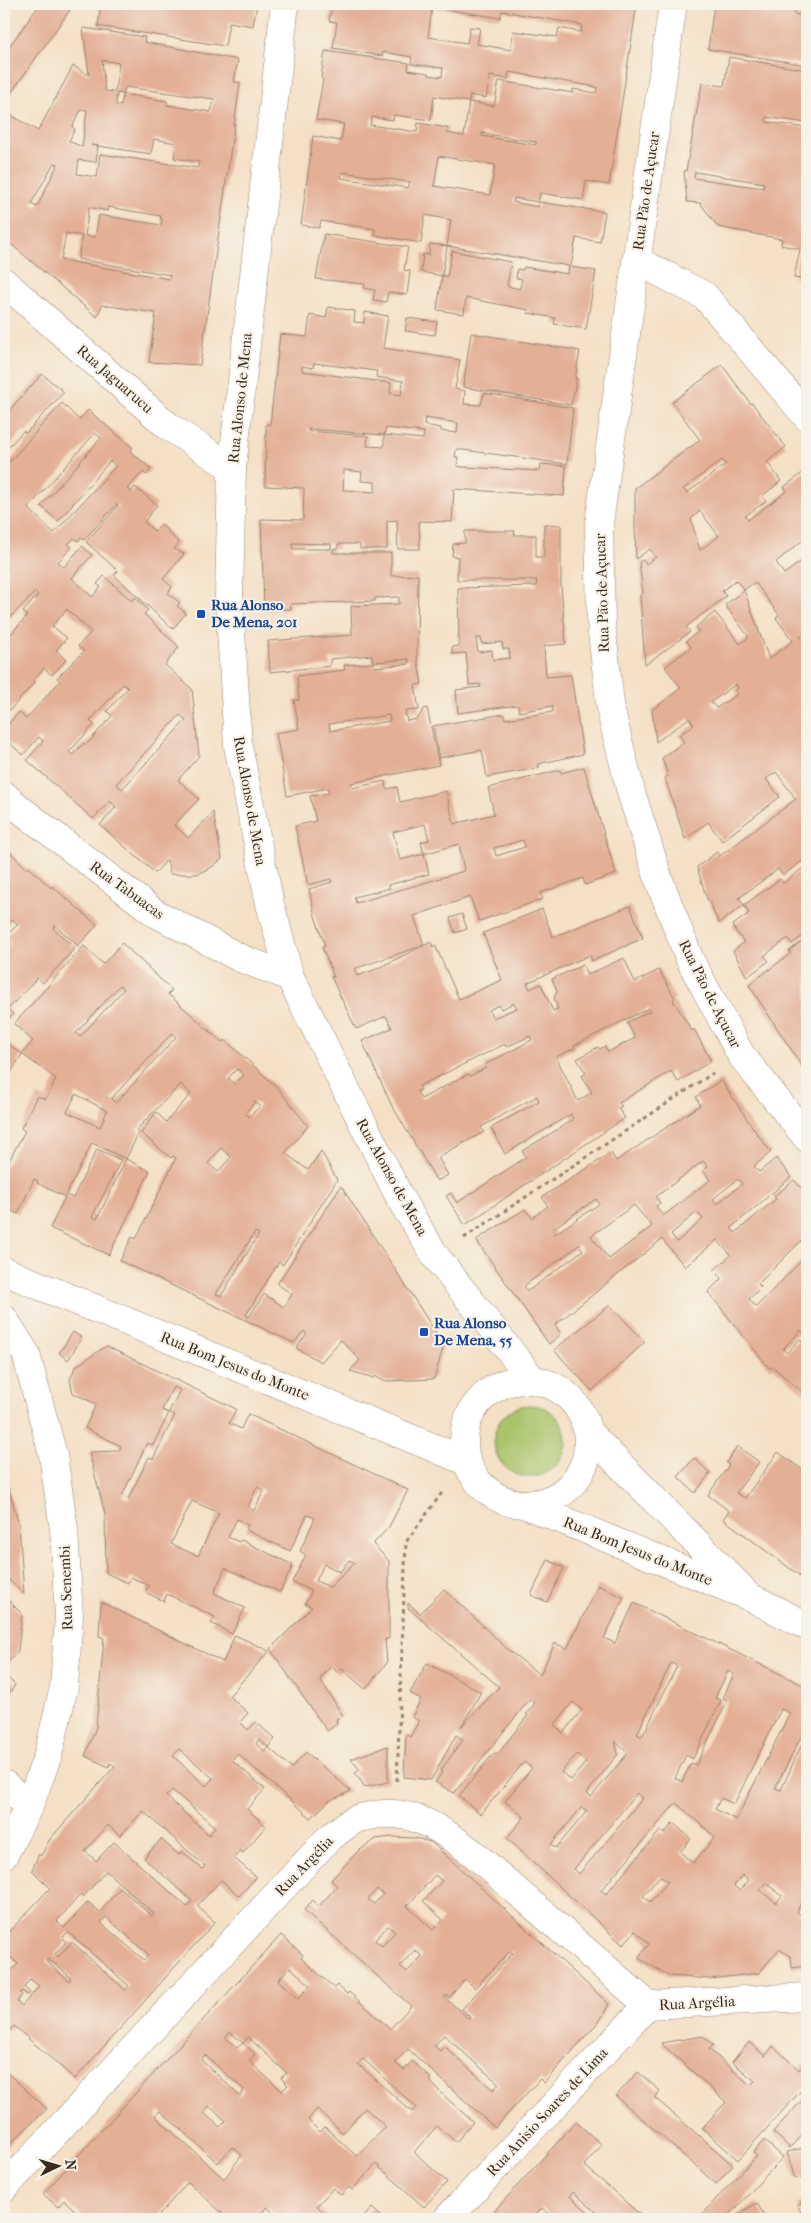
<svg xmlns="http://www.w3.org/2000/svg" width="811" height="2223" viewBox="0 0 811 2223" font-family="'IM FELL French Canon',serif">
<rect width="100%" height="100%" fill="#f7f3e8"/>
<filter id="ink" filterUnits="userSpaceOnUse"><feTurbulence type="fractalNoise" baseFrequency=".02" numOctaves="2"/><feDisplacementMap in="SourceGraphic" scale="10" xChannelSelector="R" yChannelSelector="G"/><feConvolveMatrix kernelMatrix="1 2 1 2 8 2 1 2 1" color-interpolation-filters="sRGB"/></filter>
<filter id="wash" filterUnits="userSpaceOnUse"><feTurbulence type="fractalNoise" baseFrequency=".0096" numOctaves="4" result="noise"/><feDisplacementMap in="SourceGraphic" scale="20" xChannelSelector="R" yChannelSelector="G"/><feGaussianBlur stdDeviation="1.12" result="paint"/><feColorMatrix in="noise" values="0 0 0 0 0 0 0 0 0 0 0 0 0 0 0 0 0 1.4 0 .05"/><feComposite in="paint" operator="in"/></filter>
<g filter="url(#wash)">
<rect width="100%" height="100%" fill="#f4e0c5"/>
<!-- grass -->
<circle fill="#a9c46b" stroke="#727744" cx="530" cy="1441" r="36"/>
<g id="blocks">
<!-- building -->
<g fill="#e3af95" fill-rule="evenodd">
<path d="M40,4H74L4,103V54Z"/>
<path d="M101,4H257L253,26L229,22L225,46L98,26Z"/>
<path d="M332,4H637L609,185L586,181L583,200L540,193L538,202L514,198L513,202L538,207L539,202L605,212L600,242L576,238L571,267L596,271L586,329L554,324L555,318L528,313L529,310L466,298L464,314L437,310L442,276H447L452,251L511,262L507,286L520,289L522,279L516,278L517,269L523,270L524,267L568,274L569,266L447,246L442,276L421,272L423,254L429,255L430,244L447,246L451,220L425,215L421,243L374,235L375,229L321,221L319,228L301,225L313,136L341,141L344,124L316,120L323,79L321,78L325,51L409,63L408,70L428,73L429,75L442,77L443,68L411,64L412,57L383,52L382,56L333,48L337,22L329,21ZM432,7L500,18L502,11L582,25L581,32L559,28L557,37L513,31L511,50L477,44L480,28L470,27L467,43L428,37ZM509,72L597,87L596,93L573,89V93L499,81L494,106L469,102L464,136L447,133L448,128L418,123L417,132L370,125L372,117L393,120L394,115L431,120L434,96L469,102L470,95L486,98L490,76L508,79ZM482,133L536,142V145L482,136ZM439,156L495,165L490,195L434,186ZM342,172L410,182L408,188L341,178Z"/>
<path d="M714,4H807V10L795,9L794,14L807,17V65L708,49Z"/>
<path d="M83,28L145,37L144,42L238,60L234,82H240L236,112L200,365L149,362L156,313L102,305L97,317L4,238V111L38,131L73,66L89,75ZM102,60L119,63L115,92L105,91ZM125,87L214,99L211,112L167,105V101L123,94ZM117,93L123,94L121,106L116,105ZM81,110H87L82,147L69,141L75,129L72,127ZM154,139L176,143L174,158L199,162L198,168L100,154L97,177L77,174L79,160L96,162L98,146L91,145L151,154ZM54,163L58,164L37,207L31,204ZM89,207L107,211L108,207L161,216L160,219H162L161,225L99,215L95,237L85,236ZM66,233L82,236L78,259L170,275L169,279L61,260Z"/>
<path d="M729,57L807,70V123L766,117V122L807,128V280L794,278L800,249L781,245L782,239L718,227L700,203L687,202L684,171H686L702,83L724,86ZM695,172L764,183L763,188L694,178Z"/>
<path d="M324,234L408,247L404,270L410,271L407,295L388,292L386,302L373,300L375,290L364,288L365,284L316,279Z"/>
<path d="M328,307L355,311L354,322L364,323L365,312L388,316L383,348L460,360L455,389L465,391L464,404L481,405L484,393L573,408L567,464L456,449L455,457H458L457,466L463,467L540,471L541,464L566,466L564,496L454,489L452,522L419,521L420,549H398L397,520L387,521V549H360V544H338V549H333V553H391V576L418,575L417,657L422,684L415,685L419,710L405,711L407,721L417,719L424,709L427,708L439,765L351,783L352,788L385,781L386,789L397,787L400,802L446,791L454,824L494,814L488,788L560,770L561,773L584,767L616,874L585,885L583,878L540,893L543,899L479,921L470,897L414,916L424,945L354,969L357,976L374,970L431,942L433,947L435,945L459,999L502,980L483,933L542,909L553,937L630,906L643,938L592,961L590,955L527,983L530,989L541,984L553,1011L558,1009L554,998L557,991L552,979L583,965L587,975L624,958L635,982L659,970L675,998L673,1000L692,1031L694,1029L711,1061L678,1082L671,1071L619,1103L622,1106L618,1108L625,1118L465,1225L446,1196L451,1193L457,1203L526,1157L522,1151L573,1120L571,1114L505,1154L491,1128L539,1101L537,1096L481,1127L484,1132L438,1157L448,1175L437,1181L391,1104L362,1041L392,1028L386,1016L356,1029L331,977H334L322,947L325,946L315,916L309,889L332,882L331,879L308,885L295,826L316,821L310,796L329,793L328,788L287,796L276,733L299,729L294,700H299L297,676L345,670L344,665L373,663L372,655L330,659V666L270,672L268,641L352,635L351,606L399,604V597L375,598V601L290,604L291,609L264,610L261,519L303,520L304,488L265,486L266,424L270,425L280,334L307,337L310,315L326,318ZM314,363L377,371L376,377L403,381L401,395L390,393L391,383L302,371V366L313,368ZM425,418L458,423L457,433L441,431V428L424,425ZM386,428L424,432L423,439L384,435V447L367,446L368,436L308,431V429L384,435ZM344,470L362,472L361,481L375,482V492L343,490ZM292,543L331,544V549H293ZM409,659V664L374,667V662ZM389,715L390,721L330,731L329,724ZM425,824L429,840L421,842L424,854L459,844L464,871L356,903L354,897L390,888L388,885L429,874L424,854L400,860L393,832ZM523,840L525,847L496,856L494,848ZM514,1003L517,1008L493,1018L489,1010L499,1005L501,1009ZM649,1008L650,1011L627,1022L635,1038L608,1052L605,1046L600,1049L598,1047L577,1059L586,1073L582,1076L592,1092L578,1101L556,1057L575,1048L574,1046L577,1044ZM530,1036L532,1040L484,1065L486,1068L470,1076L468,1074L421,1099L417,1091L421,1090L419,1086L505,1044L506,1047Z"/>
<path d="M407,318L437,322L435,335L405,331Z"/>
<path d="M471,333L580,351L575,379H577L571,405L463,387Z"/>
<path d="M722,365L751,404L752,403L786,447L767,462L781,481L762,496L766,501L745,516L748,520L787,491L784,487L804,472L807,476V537L776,562L784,574L807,557V631L800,637L804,642L807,640V704L805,706L807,709L805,714L807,716V858L783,875L778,869L739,898L744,905L780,879L783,883L807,865V933L792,944L788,938L764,956L769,961L747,977L733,951L744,942L732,926L749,913L744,905L719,923L706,896L697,867L717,852L720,856L796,799L776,772L766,779L780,797L722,841L708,822L685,839L665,778L668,776L662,758L684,742L679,735L694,725L689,718L656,742L652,710L681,688L665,667L691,647L686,641L699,631L696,627L715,612L740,644L749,637L725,605L744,590L769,659L793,641L776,618L779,615L755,582L744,590L736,580L722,591L726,596L686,627L690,632L645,665L640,596L643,593L639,562L643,560L646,564L656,557L650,549L636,559L635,525V488L700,440L672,402ZM722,460L726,464L687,493L683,489ZM700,511L719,536L700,550L691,519ZM736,684L738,688L735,690L738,694L716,708L711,702Z"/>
<path d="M42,374L64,392L26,433L23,431L4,452V416Z"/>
<path d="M62,403L79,420L88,410L133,448L130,451L151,469L146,475L143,472L127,489L131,492L135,487L157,505L144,522L154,531L161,524L179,543L174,549L184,554L163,579L172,587L168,593L180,603L177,606L186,613L173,629L114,575L118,571L86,542L118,506L117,504L84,540L81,537L78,541L74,538L68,544L72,547L58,562L64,567L82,546L92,555L72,578L92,597L101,587L97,584L104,576L132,601L135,597L148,610L144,614L179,647L165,665L192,689L199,756L178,780L199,799L174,825L188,838L213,812L222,859L212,867L197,874H170L167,860L155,873L100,825L116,807L110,801L93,819L27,760L43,741L39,737L23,755L4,738V729L19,712L26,719L60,681L57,678L84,651L78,646L91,632L67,609L52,626L67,638L56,650L66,660L52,675L44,668L33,681L35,682L10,710L4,705V630L10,635L27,616L23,612L38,595L35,592L4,624V573L8,568L4,564V468ZM95,433L101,438L41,506L58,521L110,461L116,466L54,533L28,508ZM123,684L128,688L107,711L112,716L86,745L84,743L72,755L69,752L94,725L90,721ZM180,715L186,720L122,789L116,784Z"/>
<path d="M544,524L561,525V585L566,644L544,646L546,677L571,675L583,754L538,764L539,768L487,777L482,750L439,758L433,726L504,714L505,719L553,712L552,706L519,712L518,705L458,713L456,690L481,687L480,684L469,685L466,653L452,654V647L459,646L458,588L536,586L537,580H457L458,557L452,556L453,544L465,543V531H515L514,535H536V557H544ZM476,638H481L482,644L502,642L503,649H509L510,658L493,660L492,650L478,652Z"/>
<path d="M4,840L9,845L6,848L27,869L29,867L51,888L52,886L97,925L78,946L55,925L53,928L75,948L43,983L37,978L8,1009L13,1014L4,1024V951L11,943L5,937L18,924L12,919L4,928Z"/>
<path d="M462,914L467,929L455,933L450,918Z"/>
<path d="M807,937V1074L749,985L791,953L789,951Z"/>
<path d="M122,943L172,990L168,994L222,1042L225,1040L277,1087L308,1126L285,1153L308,1170L321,1151L337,1180L283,1265L279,1262L246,1315L249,1317L264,1294L284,1307L292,1294L277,1284L341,1186L444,1345L434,1379L386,1381L379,1379L376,1376L374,1378L350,1371L360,1360L341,1340L321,1362L296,1348L307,1334L304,1331L294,1343L120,1261L132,1237L136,1239L176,1158L173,1156L171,1158L141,1133L156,1112L166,1122L191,1094L181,1084L136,1130L139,1132L126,1159L92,1143L66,1195L73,1198L97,1149L121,1160L92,1217L97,1219L126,1159L150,1171L109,1255L50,1228L65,1197L37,1183L38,1181L34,1179L18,1214L4,1207V1170L25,1131L21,1128L37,1096L46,1099L56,1079L22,1054L33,1041L14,1024L84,946L103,964ZM120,985L124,989L80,1037L76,1033ZM172,1033L176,1037L116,1103L111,1099ZM237,1069L244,1075L235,1084L228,1078ZM76,1094L107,1111L100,1127L67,1112ZM255,1102L260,1106L249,1117L245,1113ZM221,1148L231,1157L218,1172L208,1163ZM255,1232L259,1234L221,1296L216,1294Z"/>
<path d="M4,1041L22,1054L4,1084Z"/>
<path d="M721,1080L755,1131L771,1152L754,1166L759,1172L776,1158L791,1177L731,1228L735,1233L776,1199L774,1196L794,1180L807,1194V1235L758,1284L761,1287L749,1299L756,1307L807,1255V1332L805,1334L801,1330L783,1349L787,1353L800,1339L807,1346V1396L773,1367L770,1369L708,1292L722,1278L714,1270L731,1255L717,1240L685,1267L662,1239L555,1325L561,1334L549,1344L476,1240L525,1209L532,1218L548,1206L542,1197L611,1153L616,1161L700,1105L696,1097ZM703,1161L708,1167L703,1170L710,1180L663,1216L656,1206L660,1203L656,1197ZM738,1179L742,1184L717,1204L713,1199ZM596,1199L599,1204L555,1234L552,1229ZM634,1205L652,1226L609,1259L591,1236ZM697,1212L703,1219L677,1242L671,1234ZM579,1245L583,1250L528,1291L524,1286Z"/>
<path d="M610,1305L645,1342L592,1391L554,1350Z"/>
<path d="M73,1332L82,1338L68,1360L59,1353Z"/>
<path d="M106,1346L236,1409L229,1423L241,1429L248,1414L408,1490L389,1527L373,1544L389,1561V1639H385L387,1663L365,1689L342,1669L338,1673L331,1666L320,1679L343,1716L336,1719L337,1724L327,1731L270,1649L312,1607L305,1604L312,1591L292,1582L306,1555L300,1551L315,1518L307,1515L290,1551L246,1530L248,1525L237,1519L228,1537L239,1542L241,1540L293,1565L280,1592L225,1568L214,1593L245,1608L232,1634L211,1623L215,1617L167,1594L164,1601L145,1592L149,1586L131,1577L128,1583L106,1573L105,1514L89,1452L119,1451L121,1446L85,1428L96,1404L73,1393L70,1380L75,1367ZM173,1387L180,1390L169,1412L175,1415L153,1459L149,1457L128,1499L122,1496L147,1443L153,1445L169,1413L162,1410ZM257,1487L264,1490L254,1511L248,1507ZM192,1501L219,1513L198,1556L171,1544ZM349,1560L355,1563L330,1587L316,1581L324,1564L340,1572Z"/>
<path d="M737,1446L759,1462L736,1493L745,1498L778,1452L807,1473V1513L803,1519L806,1522L807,1521V1581L723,1519L729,1511L708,1495L729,1465L726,1463Z"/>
<path d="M694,1458L710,1473L695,1493L678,1477Z"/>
<path d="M8,1486L19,1525L24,1594L4,1575V1490Z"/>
<path d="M548,1560L564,1568L547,1602L531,1595Z"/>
<path d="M598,1585L624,1598L604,1638L615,1643L634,1603L807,1687V1792L804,1799L807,1801V1819L802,1831L807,1833V1889L797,1912L807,1921V1966L792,1968L791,1957L779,1949L759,1973L710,1979L670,1976L638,1958L649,1944L635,1931L623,1945L507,1838L524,1817L505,1801L532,1768L524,1762L481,1814L459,1796L494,1753L497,1755L528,1715L526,1714L535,1703L530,1699L454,1793L435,1782L442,1773L440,1771L463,1740L456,1735L431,1780L404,1777L406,1734L410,1737L419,1721L412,1717L421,1699L410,1693L427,1663L481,1692L461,1727L499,1687L408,1608V1603L420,1614L444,1589L506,1648L540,1675L555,1643L567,1649ZM671,1663L677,1666L642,1737L637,1734ZM728,1671L734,1674L723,1698L728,1700L696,1765L691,1763L682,1782L675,1778L686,1755L693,1759L721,1700L715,1698ZM573,1702L582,1710L563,1733L554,1725ZM781,1709L790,1713L736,1820L715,1809L721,1798L734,1804ZM802,1735L805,1737L781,1790L775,1788ZM615,1741L628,1753L591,1797L587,1793L618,1754ZM577,1754L586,1762L571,1780L561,1772ZM637,1793L643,1798L579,1874L574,1869ZM676,1803L715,1837L693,1863L680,1852L691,1839L673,1823L664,1834L660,1831L606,1894L601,1890ZM582,1807L587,1811L556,1848L551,1844ZM742,1875L749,1880L740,1891L734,1886ZM660,1876L668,1882L650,1902L643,1896ZM766,1883L782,1896L776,1903L760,1890Z"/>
<path d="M4,1596L22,1614L18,1651L4,1667Z"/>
<path d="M101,1602L223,1662L235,1635L269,1651L229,1696L248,1713L240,1722L248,1730L256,1722L275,1739L268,1747L259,1739L256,1744L264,1751L268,1747L292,1768L306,1752L351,1791L329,1801L311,1818L238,1754L232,1760L265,1789L247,1809L266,1826L243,1853L240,1850L234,1858L256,1877L239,1896L221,1880L197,1906L215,1922L75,2079L14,2026L8,2032L4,2028V1968L9,1973L18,1964L4,1951V1937L50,1888L32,1870L39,1854L41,1856L50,1839L115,1766L110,1763L109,1767L85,1756L96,1727L104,1638L99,1636ZM179,1749L213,1778L206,1786L173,1756ZM172,1790L215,1827L209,1835L166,1796ZM143,1811L205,1866L202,1869L182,1851L179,1855L161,1839L144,1858L192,1901L187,1907L114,1842L96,1861L85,1851L108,1825L120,1836ZM106,1871L154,1914L152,1916L120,1888L100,1912L88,1902L64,1928L57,1921L81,1894L83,1897ZM106,1917L149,1955L144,1960L101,1923ZM68,1932L129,1986L125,1990L72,1942L58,1957L55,1954L66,1942L62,1938ZM48,1959L67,1974L71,1979L69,1981L46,1961ZM30,1979L39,1986L22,2006L17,2002L22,1995L20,1993L22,1991L28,1995L30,1993L24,1987Z"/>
<path d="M4,1674L15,1685L4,1702Z"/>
<path d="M388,1746V1782L365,1787L355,1773L360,1770L351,1759Z"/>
<path d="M391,1837L415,1838L431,1842L609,2004L601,2019L544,2083L540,2079L495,2128L408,2049L395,2063L404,2070L412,2061L431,2078L429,2080L441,2093L473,2122L456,2142L437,2126L414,2152L447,2182L424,2207L376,2164L352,2190L349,2187L341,2195L333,2188L317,2206L332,2219H280L267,2207L256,2219H216L222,2213L188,2182L165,2208L157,2218L158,2219H84L64,2200L58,2207L43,2194L281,1935L303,1955L301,1958L334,1988L337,1985L347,1994L349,1992L390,2029L411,2006L304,1910L313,1900L319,1906L337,1886L331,1880L357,1852L376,1839ZM435,1875L442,1881L423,1901L443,1920L433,1930L407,1906ZM377,1889L383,1894L374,1904L368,1899ZM388,1926L395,1932L382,1946L375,1940ZM415,1950L422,1956L407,1972L400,1966ZM510,1951L513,1953L462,2009L470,2017L468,2018L444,1997L446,1995L449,1998L465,1979L475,1988ZM290,1967L310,1985L298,1999L278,1980ZM230,2032L243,2043L237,2048L225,2037ZM444,2035L499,2084L493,2090L444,2046L440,2051L434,2046ZM248,2037L287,2073L281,2078L288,2085L282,2091L249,2061L255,2054L243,2043ZM205,2055L244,2090L240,2096L201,2060ZM363,2059L416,2107L412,2112L358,2064ZM209,2106L226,2121L220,2127L204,2113ZM365,2108L386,2127L356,2156L325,2127L320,2132L308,2120L317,2109L343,2133ZM160,2111L218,2163L232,2147L242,2155L224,2179L155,2116Z"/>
<path d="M703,2036L713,2045L709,2049L750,2085L755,2081L732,2062L749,2042L765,2056L773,2046L799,2070L807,2060V2084L738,2160L702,2128L726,2102L661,2043Z"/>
<path d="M4,2070L47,2109L4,2149Z"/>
<path d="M638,2072L660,2091L655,2098L733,2165L716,2184L616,2096Z"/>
<path d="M807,2095V2130L790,2148L773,2132Z"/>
<path d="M576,2122L602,2145L584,2165L645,2219H623L620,2217L619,2219H604L573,2192L570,2196L596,2219H555L542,2208L537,2214L543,2219H487Z"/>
<path d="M764,2140L783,2157L726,2219H697L757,2156L753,2153Z"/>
<path d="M807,2147V2175L795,2179L787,2152Z"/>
<path d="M807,2199V2219H796L803,2215L797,2205Z"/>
<path d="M757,2203L765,2217L761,2219H731Z"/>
<path d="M372,2208L384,2219H362Z"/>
</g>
</g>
</g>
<g filter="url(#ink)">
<use href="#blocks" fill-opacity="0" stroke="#988572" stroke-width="1"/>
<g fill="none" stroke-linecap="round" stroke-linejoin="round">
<defs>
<g id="minor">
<path d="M285,4L232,468L229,598L238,746L270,904L290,977L401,1200L436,1257L532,1379"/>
<path d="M673,4L599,523L601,623L611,712L631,792L659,880L690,960L741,1055L807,1138"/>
<path d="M636,260L705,296L807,417"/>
<path d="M4,282L168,426L232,468"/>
<path d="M4,795L20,809L155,913L240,958L290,977"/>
<path d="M4,1271L466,1461"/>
<path d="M4,1319L26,1354L53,1455L64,1529L69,1616L64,1687L48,1755L29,1806L4,1855"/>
<circle cx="526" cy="1442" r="62"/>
<path d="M588,1432L742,1589"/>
<path d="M526,1505L750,1597L807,1626"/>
<path d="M4,1784L29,1806"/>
<path d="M4,2188L329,1838C337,1833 345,1825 354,1820C358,1818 364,1817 369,1816C410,1806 443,1830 474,1854L648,2005L807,1997"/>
<path d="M447,2219L648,2005"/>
</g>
</defs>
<!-- minor casing -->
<use href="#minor" stroke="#988572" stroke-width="29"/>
<!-- path -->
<g stroke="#988572" stroke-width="3" stroke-dasharray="4 4" stroke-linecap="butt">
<path d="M464,1238L713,1073"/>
<path d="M397,1781L406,1542L444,1490"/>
</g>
<!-- minor -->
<use href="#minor" stroke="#fff" stroke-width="28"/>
</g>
</g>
<!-- markers -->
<g fill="#1a4fb4" stroke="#f7f3e8" stroke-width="2">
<rect x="196" y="609" width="10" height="10" rx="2.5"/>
<rect x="419" y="1327" width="10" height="10" rx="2.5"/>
</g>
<g text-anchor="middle" stroke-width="4" stroke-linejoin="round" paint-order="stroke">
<!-- street labels -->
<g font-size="15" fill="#3b2a1e" stroke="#f7f3e8">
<text transform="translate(646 191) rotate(-82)" y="5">Rua Pão de Açucar</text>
<text transform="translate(115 379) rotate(41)" y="5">Rua Jaguarucu</text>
<text transform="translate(240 398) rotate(-84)" y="5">Rua Alonso de Mena</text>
<text transform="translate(602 593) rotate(-92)" y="5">Rua Pão de Açucar</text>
<text transform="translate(250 801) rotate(80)" y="5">Rua Alonso de Mena</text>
<text transform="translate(127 890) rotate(36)" y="5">Rua Tabuacas</text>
<text transform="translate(710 994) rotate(63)" y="5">Rua Pão de Açucar</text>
<text transform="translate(392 1177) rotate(61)" y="5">Rua Alonso de Mena</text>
<text transform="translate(235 1366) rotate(22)" y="5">Rua Bom Jesus do Monte</text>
<text transform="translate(638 1551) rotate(22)" y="5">Rua Bom Jesus do Monte</text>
<text transform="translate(66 1588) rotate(-92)" y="5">Rua Senembi</text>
<text transform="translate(304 1866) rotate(-46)" y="5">Rua Argélia</text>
<text transform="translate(697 2003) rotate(-3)" y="5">Rua Argélia</text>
<text transform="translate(547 2112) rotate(-47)" y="5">Rua Anisio Soares de Lima</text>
</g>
<!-- transit labels -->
<g font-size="15" font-weight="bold" fill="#164399" stroke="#f7f3e8" text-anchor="start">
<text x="211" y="610">Rua Alonso<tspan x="211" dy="17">De Mena, 201</tspan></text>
<text x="434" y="1328">Rua Alonso<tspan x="434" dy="17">De Mena, 55</tspan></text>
</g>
</g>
<!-- margin -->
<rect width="811" height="2223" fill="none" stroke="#f7f3e8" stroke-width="20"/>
<!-- north arrow -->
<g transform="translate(58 2166) rotate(85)" stroke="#f7f3e8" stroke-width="4" paint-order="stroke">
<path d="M0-4L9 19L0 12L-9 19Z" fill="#3b2a1e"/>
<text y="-8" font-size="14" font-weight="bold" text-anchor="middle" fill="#3b2a1e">N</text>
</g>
</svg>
